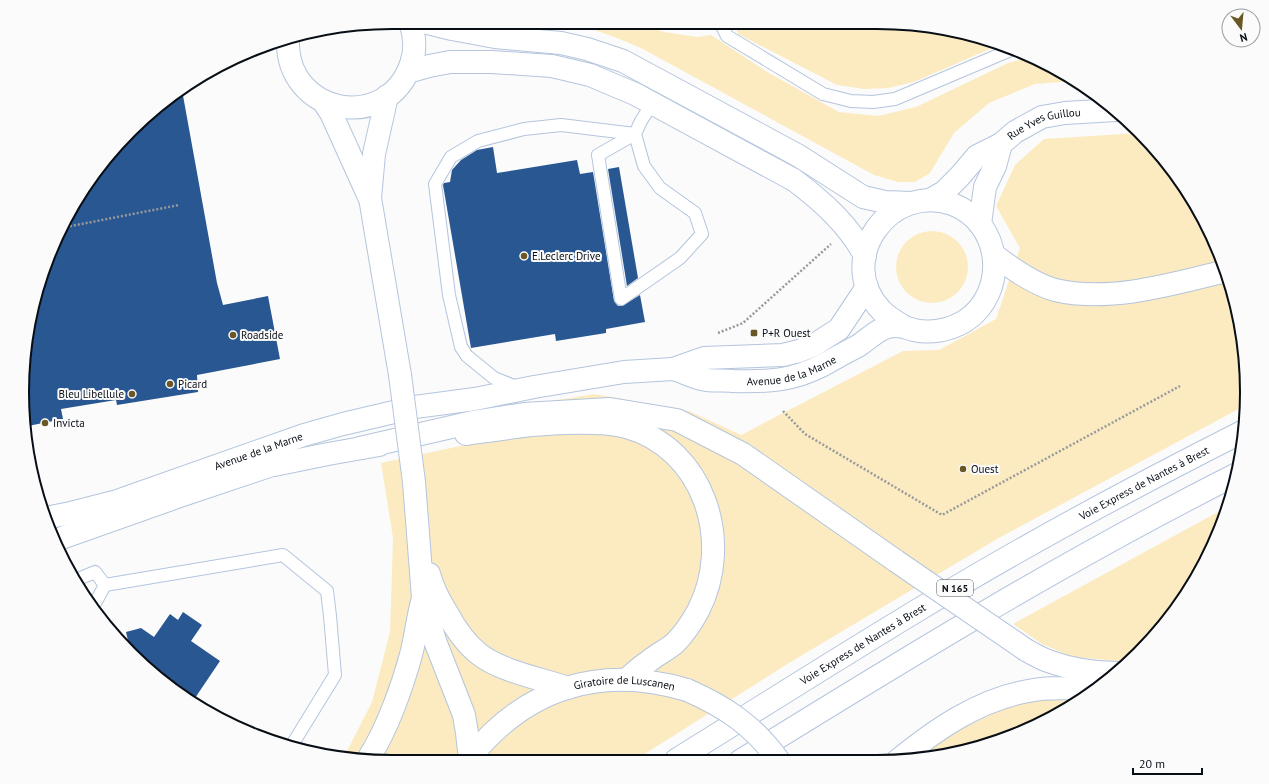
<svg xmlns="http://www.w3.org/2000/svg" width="1269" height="784" viewBox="0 0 1269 784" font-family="'PT Sans',sans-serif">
<rect width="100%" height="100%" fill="#fbfbfb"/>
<!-- green -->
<g fill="#fcebc0">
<path d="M568,23H639L664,32L697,37L711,35L769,73L839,112L878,116L916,107L1008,63L1030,57L1072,81L1035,84L989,103L954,133L930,173L915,182H898L874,175L641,48C617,38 594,28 568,23Z"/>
<path d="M735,24L925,25L999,45L914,82L888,88L864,89L837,85L738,34Z"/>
<path d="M1139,133L1155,148L1197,207L1227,273L1244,343L1246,405L997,539L789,663L635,760L343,759L372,702L390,632L393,538L381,463L479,442L497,410L594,394L689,411L741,435L903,351L939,350L996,319L1020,248L996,206L1015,165L1044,139Z"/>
<circle cx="932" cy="267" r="36"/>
<path d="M1227,507L1209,555L1171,617L1129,662L1073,657L1042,644L1013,624Z"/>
<path d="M1039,699L1079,701L1062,713L996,742L917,758L950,734L1005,708Z"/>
</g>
<!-- building -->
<g fill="#285792">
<path d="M182,90L217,283L223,305L268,296L280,359L197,375L198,392L117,405L116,400L61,409L63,419L28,426L22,392L42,273L98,167L167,98Z"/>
<path d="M493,147L497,173L577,160L580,174L593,172L614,301L618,306H622L640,295L645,322L606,329V333L556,341L555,334L471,348L443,185L444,183L450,182L452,170L461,160L477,150Z"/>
<path d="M619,167L638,278L627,286L608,169Z"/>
<path d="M183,612L202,625L191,641L220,661L193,701L167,686L129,645L126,632L141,628L154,637L170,614L178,620Z"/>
</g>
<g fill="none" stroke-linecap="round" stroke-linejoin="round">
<defs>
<g id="lane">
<path d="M721,24L727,36L823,94L851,101L873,102L895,99L1013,49"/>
<path d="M635,134L598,155L621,299L680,258L702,234L695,213L660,188L644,166L635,134L641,121L652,104"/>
<path d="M519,388L494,378L467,356L461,347L449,295L435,184L451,157L478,141L524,129L561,125L635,134"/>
<path d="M76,580L95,572L105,585L93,607"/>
<path d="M105,585L283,555L327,591L330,616L335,675L292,745"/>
</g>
<g id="street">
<path id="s1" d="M930,200L944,192L960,176L977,156L1001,144L1015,132L1042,117L1065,113L1115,110"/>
<path d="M980,224L985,187L995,166L1001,144"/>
</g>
<g id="secondary">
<path d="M424,22L452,29L495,37L561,43L587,49L623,61L799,156L863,197L885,202L911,203"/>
<path d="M288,39C285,115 387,134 411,64C416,50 415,36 410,22"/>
<path d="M408,72L429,66L450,62H492L552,66L590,75L635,94L794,180C822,201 849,225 865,256"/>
<path d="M387,96L374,154L370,198L400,375"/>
<path d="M323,101L331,113L369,197"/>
<path id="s2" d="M673,369C684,372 696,379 707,380C716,381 725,380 733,381C768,382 792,381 823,365C834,359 846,352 858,346C867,340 876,331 885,328C896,324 904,327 914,330C931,334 950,330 965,321C1009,292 1002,222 952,204C889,182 834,261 881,310C887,317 895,321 903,326"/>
<path d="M466,434C508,428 550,421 593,423C603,423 615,424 626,427C704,448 734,542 698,611C692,622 684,634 675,643C667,650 656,655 648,662C640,667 634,673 627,679"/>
<path d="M274,465L328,454L379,445"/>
<path d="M414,482L423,598L435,641L464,715L467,733L470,759"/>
<path id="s3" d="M45,518L71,513L114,502L304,435L343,424L415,407L475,399L534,387L624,372L673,369L704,358L783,355L799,351L814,345L839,329L867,287"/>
<path d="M56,540L180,496L287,460"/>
<path d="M429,574C433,589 439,600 447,613C455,628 465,643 479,654C500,671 542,679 568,688"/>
</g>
<g id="primary">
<path id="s4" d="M469,759C525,688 600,664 687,690"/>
</g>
<g id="highway">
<path d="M994,255C1011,268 1034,284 1055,290C1110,303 1173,284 1226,271"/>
<path d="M360,448L473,422L524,414L610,409L677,420L743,454L896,561"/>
<path d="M1026,650C1033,654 1040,658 1048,661C1070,669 1094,673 1117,673"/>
<path d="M368,759C387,730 403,685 412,651C416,634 418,615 423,598"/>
<path id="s5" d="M676,760C758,709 840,657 923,607C1027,544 1135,486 1244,431"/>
<path d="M740,761C903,660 1066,560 1237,474"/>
<path d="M897,761C935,730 978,700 1028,691C1050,686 1073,689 1095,689"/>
</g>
</defs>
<!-- lane casing -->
<use href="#lane" stroke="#b4c5dd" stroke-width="14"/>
<!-- street casing -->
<use href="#street" stroke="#b4c5dd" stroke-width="24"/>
<!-- secondary casing -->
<use href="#secondary" stroke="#b4c5dd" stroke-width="24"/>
<!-- primary casing -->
<use href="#primary" stroke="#b4c5dd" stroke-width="24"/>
<!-- highway casing -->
<use href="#highway" stroke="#b4c5dd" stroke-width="24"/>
<!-- path -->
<g stroke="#97999c" stroke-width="2.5" stroke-dasharray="2 2" stroke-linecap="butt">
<path d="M66,227L179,205"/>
<path d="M718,333L743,323L831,244"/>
<path d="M783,411L805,434L942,515L1180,386"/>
</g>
<!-- lane -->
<use href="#lane" stroke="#fff" stroke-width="12"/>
<!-- street -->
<use href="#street" stroke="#fff" stroke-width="22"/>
<!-- secondary -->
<use href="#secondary" stroke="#fff" stroke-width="22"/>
<!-- primary -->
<use href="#primary" stroke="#fff" stroke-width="22"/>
<!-- highway -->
<use href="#highway" stroke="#fff" stroke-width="22"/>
<defs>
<path id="secondary-bridge" d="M400,375L414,482"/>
<path id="primary-bridge" d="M687,690C726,707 754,726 779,761"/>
<path id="highway-bridge" d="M896,561L1026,650"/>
</defs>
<!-- secondary-bridge casing -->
<use href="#secondary-bridge" stroke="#b4c5dd" stroke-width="24" stroke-linecap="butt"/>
<!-- primary-bridge casing -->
<use href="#primary-bridge" stroke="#b4c5dd" stroke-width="24" stroke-linecap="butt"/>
<!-- highway-bridge casing -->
<use href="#highway-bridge" stroke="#b4c5dd" stroke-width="24" stroke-linecap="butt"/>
<!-- secondary-bridge -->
<use href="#secondary-bridge" stroke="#fff" stroke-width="22"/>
<!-- primary-bridge -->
<use href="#primary-bridge" stroke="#fff" stroke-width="22"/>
<!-- highway-bridge -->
<use href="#highway-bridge" stroke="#fff" stroke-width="22"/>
</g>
<!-- markers -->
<g fill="#695725" stroke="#fbfbfb" stroke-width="1.5">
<circle cx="524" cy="256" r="4"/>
<rect x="750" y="329" width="8" height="8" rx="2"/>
<circle cx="233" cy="335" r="4"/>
<circle cx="170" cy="384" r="4"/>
<circle cx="132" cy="394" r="4"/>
<circle cx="45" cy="423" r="4"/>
<circle cx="963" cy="469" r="4"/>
</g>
<g text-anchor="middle" stroke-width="4" stroke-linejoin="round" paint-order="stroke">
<!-- shield labels -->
<rect fill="#fbfbfb" stroke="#51555b" stroke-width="1" x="937" y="580" width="36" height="16" rx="3"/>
<g font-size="10" font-weight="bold" fill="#080e16">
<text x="955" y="592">N 165</text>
</g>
<!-- street labels -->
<g font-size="11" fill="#080e16" stroke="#fbfbfb">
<text dy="4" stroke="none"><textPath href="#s1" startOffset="141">Rue Yves Guillou</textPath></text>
<text dy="4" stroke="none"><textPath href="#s2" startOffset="122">Avenue de la Marne</textPath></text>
<text dy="4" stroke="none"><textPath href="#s3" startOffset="224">Avenue de la Marne</textPath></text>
<text dy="4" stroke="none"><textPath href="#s5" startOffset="544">Voie Express de Nantes à Brest</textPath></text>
<text dy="4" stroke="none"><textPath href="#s5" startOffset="220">Voie Express de Nantes à Brest</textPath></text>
<text dy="4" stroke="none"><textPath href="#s4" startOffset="181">Giratoire de Luscanen</textPath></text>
</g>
<!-- poi labels -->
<g font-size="11" fill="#080e16" stroke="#fbfbfb" text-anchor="start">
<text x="532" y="260">E.Leclerc Drive</text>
<text x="762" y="337">P+R Ouest</text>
<text x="241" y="339">Roadside</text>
<text x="178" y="388">Picard</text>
<text x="124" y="398" text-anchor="end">Bleu Libellule</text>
<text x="53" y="427">Invicta</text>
<text x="971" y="473">Ouest</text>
</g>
</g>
<!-- crop -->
<path d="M0 0H1269V784H0ZM392 29H877A363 363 0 0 1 1240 392V392A363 363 0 0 1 877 755H392A363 363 0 0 1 29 392V392A363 363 0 0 1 392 29Z" fill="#fbfbfb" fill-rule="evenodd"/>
<path fill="none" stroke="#080e16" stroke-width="2" d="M392 29H877A363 363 0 0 1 1240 392V392A363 363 0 0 1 877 755H392A363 363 0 0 1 29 392V392A363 363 0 0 1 392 29Z"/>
<!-- north arrow -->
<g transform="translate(1241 28) rotate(164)"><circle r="19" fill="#fbfbfb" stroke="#9a9c9f"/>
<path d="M0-3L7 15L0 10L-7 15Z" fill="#695725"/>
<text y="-6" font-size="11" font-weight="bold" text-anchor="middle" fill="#080e16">N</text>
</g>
<!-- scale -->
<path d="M1133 768v6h69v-6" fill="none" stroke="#080e16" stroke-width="2"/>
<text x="1139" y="768" font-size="12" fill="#080e16" stroke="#fbfbfb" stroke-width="3" paint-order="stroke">20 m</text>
</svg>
